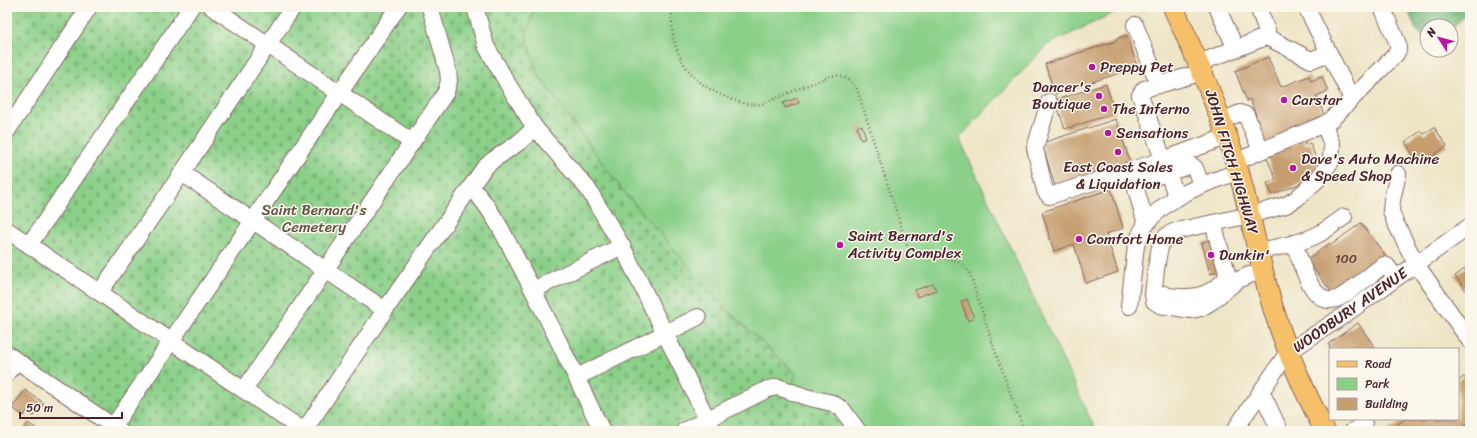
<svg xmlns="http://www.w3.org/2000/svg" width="1477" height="438" viewBox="0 0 1477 438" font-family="Sriracha,sans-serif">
<defs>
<pattern id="forest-crowns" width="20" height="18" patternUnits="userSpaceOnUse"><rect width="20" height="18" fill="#70b275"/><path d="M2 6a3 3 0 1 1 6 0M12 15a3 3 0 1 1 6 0" fill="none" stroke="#5e9060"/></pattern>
<pattern id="cemetery-stones" width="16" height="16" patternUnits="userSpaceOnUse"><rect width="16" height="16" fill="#8bd089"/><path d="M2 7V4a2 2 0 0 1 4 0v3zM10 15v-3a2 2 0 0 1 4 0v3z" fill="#79b276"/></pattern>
</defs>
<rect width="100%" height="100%" fill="#fbf7ec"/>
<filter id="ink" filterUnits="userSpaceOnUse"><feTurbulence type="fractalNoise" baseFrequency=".025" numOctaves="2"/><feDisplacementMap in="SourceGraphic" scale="8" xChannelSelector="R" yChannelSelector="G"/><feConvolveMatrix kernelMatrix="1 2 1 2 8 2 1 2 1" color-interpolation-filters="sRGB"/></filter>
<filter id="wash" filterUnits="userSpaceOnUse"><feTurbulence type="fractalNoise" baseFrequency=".012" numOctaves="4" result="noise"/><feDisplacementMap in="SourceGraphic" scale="16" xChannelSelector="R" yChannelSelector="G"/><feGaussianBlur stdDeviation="0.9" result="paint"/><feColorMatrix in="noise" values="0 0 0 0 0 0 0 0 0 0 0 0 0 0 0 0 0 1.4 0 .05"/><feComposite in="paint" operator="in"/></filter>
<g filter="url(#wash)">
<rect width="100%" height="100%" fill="#eee5c6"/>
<!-- green -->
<path fill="#8bd089" stroke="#6a785a" d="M535,7H1126L1047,45L959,138L1096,431H858L790,392L796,374L721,304L620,187L537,73L526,36Z"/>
<!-- forest -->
<path fill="url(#forest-crowns)" stroke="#5d6850" d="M1407,7H1470V11L1451,29V26H1427V41L1415,28Z"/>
<!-- cemetery -->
<path fill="url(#cemetery-stones)" stroke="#6a785a" d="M7,7H535L526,36L537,73L620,187L721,304L796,374L790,392L827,401L858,431H120L7,354Z"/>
<g id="blocks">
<!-- building -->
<g fill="#c69e6f">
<path d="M1127,35L1138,69L1127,73L1126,71L1055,94L1045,64L1116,41V39Z"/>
<path d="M1268,57L1281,87L1309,76L1311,81L1322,77L1328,91L1316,96L1326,119L1266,143L1254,116L1256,115L1250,99L1247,101L1235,71Z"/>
<path d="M1106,84L1115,113L1065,129L1055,100Z"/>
<path d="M797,98L799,103L785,108L783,103Z"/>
<path d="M1116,119L1131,165L1056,189L1042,143Z"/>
<path d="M862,125L866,138L861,140L857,127Z"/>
<path d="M1434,127L1447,146L1423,163L1416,153L1413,155L1405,142L1421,131L1424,134Z"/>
<path d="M1303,140L1305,145L1310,143L1319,166L1308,171L1311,179L1272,195L1267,183L1276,179L1266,156Z"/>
<path d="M1111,189L1123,228L1106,234L1118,272L1086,283L1074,244L1054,251L1042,212Z"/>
<path d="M1361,223L1385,255L1333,294L1307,260L1330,243L1331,245Z"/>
<path d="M1215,239L1223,270L1210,274L1202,243L1208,240V241Z"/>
<path d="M1470,265V296L1455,276Z"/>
<path d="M933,284L936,290L917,297L915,290Z"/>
<path d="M967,299L974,318L968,321L961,301Z"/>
<path d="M1358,323L1376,349H1331L1328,344Z"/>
<path d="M1464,377L1470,385V422L1458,431H1388L1405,419H1458V381Z"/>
<path d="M25,390L44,403L34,416L27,411L24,416L12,408Z"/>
<path d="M28,423L40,431H22Z"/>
</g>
</g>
</g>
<g filter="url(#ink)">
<use href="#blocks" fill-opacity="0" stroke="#836461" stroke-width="1"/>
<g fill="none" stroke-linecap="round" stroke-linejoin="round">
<defs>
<g id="minor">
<path d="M212,7L412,142"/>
<path d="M475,7L486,46L509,86L535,128L588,189L622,246L713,431"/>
<path d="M1217,7L1236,49"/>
<path d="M1306,7L1352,99"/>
<path d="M1135,25L1159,85"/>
<path d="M1265,36L1311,60L1329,53"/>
<path d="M1199,63L1263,38L1267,31L1258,7"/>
<path d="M1049,102L1035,148L1045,191L1049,196L1163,160L1226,137"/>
<path d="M1221,121L1240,113L1246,115L1261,150"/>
<path d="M7,131L89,7"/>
<path d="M1235,162L1324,124L1331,120L1396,54L1398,50V44L1382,7"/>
<path d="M182,173L385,310"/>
<path d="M1398,174L1392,200L1391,211L1395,222L1416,264L1470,341"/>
<path d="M471,187C495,212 509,245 525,275C552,326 577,379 602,431"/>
<path d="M1177,198L1140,95L1144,89L1203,72"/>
<path d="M1146,224L1136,189V185L1140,182L1191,165L1195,168L1201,185"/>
<path d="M7,230L304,431"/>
<path d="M1294,243C1301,261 1312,311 1339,298C1355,289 1369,275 1384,265L1387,266L1396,278"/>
<path d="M29,245L191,7"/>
<path d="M1259,251C1278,247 1299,244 1317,235C1327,230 1335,223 1344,217"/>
<path d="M1264,272L1249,275L1238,280L1211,302L1201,308L1191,310L1160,305L1154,301L1153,294C1155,282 1157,249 1163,240C1166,235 1171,233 1176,231L1250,215L1286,205L1296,199L1317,180L1331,161L1332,145L1324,124"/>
<path d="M533,290L622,246"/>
<path d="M100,292L182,173L293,7"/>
<path d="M1164,294L1167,296C1192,299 1206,298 1225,280L1227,273L1213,223"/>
<path d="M1129,306C1131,292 1132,278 1134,264C1135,255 1135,245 1139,237C1153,201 1205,183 1238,172"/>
<path d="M7,354L120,431"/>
<path d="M7,373L17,361"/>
<path d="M577,377L698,317"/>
<path d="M244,390L446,92L449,81L448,71L430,7"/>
<path d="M1261,391L1280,431"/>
<path d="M110,431L398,7"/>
<path d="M304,431L385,310L484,168L493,160L518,143L535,128"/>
<path d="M684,431L768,389L778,387L806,397L832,403L842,409L858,431"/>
<path d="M1234,431L1288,352L1337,320L1470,226"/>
<path d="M1353,431L1364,424"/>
</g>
<path id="major" d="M1173,7C1198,61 1222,116 1239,173C1252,220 1260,268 1275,314C1288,355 1305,393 1325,431"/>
</defs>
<!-- minor casing -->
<use href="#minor" stroke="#836461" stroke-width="18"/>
<!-- major casing -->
<use href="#major" stroke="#836461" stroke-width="22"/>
<!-- path -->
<path stroke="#836461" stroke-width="2.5" stroke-dasharray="1 3" stroke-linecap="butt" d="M672,10C669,51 688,82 726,97C738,102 749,106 762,104L830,76C842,74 850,79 857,89L907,245C917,259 938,257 954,260C961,263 966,267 970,274L993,345L1024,431"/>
<!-- minor -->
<use href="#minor" stroke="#fff" stroke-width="16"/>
<!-- major -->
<use href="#major" stroke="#f6c06b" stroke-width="20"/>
</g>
</g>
<!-- markers -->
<g fill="#b5179e" stroke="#fbf7ec" stroke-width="1.5">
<circle cx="1092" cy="67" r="4"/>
<circle cx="1099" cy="96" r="4"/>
<circle cx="1284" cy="100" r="4"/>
<circle cx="1104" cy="109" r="4"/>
<circle cx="1108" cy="133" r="4"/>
<circle cx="1118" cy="152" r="4"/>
<circle cx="1293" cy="168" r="4"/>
<circle cx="1079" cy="239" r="4"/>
<circle cx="840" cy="245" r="4"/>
<circle cx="1211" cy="255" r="4"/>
</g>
<g text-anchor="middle" stroke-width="3" stroke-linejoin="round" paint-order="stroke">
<!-- number labels -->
<g font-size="13" fill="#693f3c">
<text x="1346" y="263">100</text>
</g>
<!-- poi labels -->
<g font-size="15" fill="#4a1f2b" stroke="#fbf7ec" text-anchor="start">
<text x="1100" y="72">Preppy Pet</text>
<text x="1091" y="92" text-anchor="end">Dancer's<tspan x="1091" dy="17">Boutique</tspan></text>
<text x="1292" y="105">Carstar</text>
<text x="1112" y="114">The Inferno</text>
<text x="1116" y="138">Sensations</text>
<text x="1301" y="164">Dave's Auto Machine<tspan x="1301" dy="17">&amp; Speed Shop</tspan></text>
<text x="1118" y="172" text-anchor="middle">East Coast Sales<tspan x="1118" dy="17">&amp; Liquidation</tspan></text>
<text x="848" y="241">Saint Bernard's<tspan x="848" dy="17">Activity Complex</tspan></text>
<text x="1087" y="244">Comfort Home</text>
<text x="1219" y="260">Dunkin'</text>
</g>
<!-- street labels -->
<g font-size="15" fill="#4a1f2b" stroke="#fbf7ec">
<text transform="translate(1232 162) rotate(73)" y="5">JOHN FITCH HIGHWAY</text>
<text transform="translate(1350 310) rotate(-35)" y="5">WOODBURY AVENUE</text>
</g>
<!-- park labels -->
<g font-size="15" fill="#5e5447" stroke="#fbf7ec">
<text x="314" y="215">Saint Bernard's<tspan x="314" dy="17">Cemetery</tspan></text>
</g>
</g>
<!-- margin -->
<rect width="1477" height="438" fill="none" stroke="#fbf7ec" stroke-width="24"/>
<!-- legend -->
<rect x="1329" y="348" width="130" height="72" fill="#fbf7ec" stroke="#b4a19f"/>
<rect x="1337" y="361" width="20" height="6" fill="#f6c06b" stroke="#b4a19f"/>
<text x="1365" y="368" font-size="12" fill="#4a1f2b">Road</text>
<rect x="1337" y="378" width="20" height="12" fill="#8bd089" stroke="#b4a19f"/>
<text x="1365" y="388" font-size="12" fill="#4a1f2b">Park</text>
<rect x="1337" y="398" width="20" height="12" fill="#c69e6f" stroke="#b4a19f"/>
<text x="1365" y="408" font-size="12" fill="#4a1f2b">Building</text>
<!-- north arrow -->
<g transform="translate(1439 38) rotate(306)"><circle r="19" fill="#fbf7ec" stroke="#b4a19f"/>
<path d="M0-3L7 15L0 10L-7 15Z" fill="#b5179e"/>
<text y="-6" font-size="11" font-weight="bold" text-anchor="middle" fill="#4a1f2b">N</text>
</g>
<!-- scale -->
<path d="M20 412v6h102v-6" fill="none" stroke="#4a1f2b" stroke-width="2"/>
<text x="26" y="412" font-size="12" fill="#4a1f2b" stroke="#fbf7ec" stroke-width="3" paint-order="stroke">50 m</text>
</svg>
